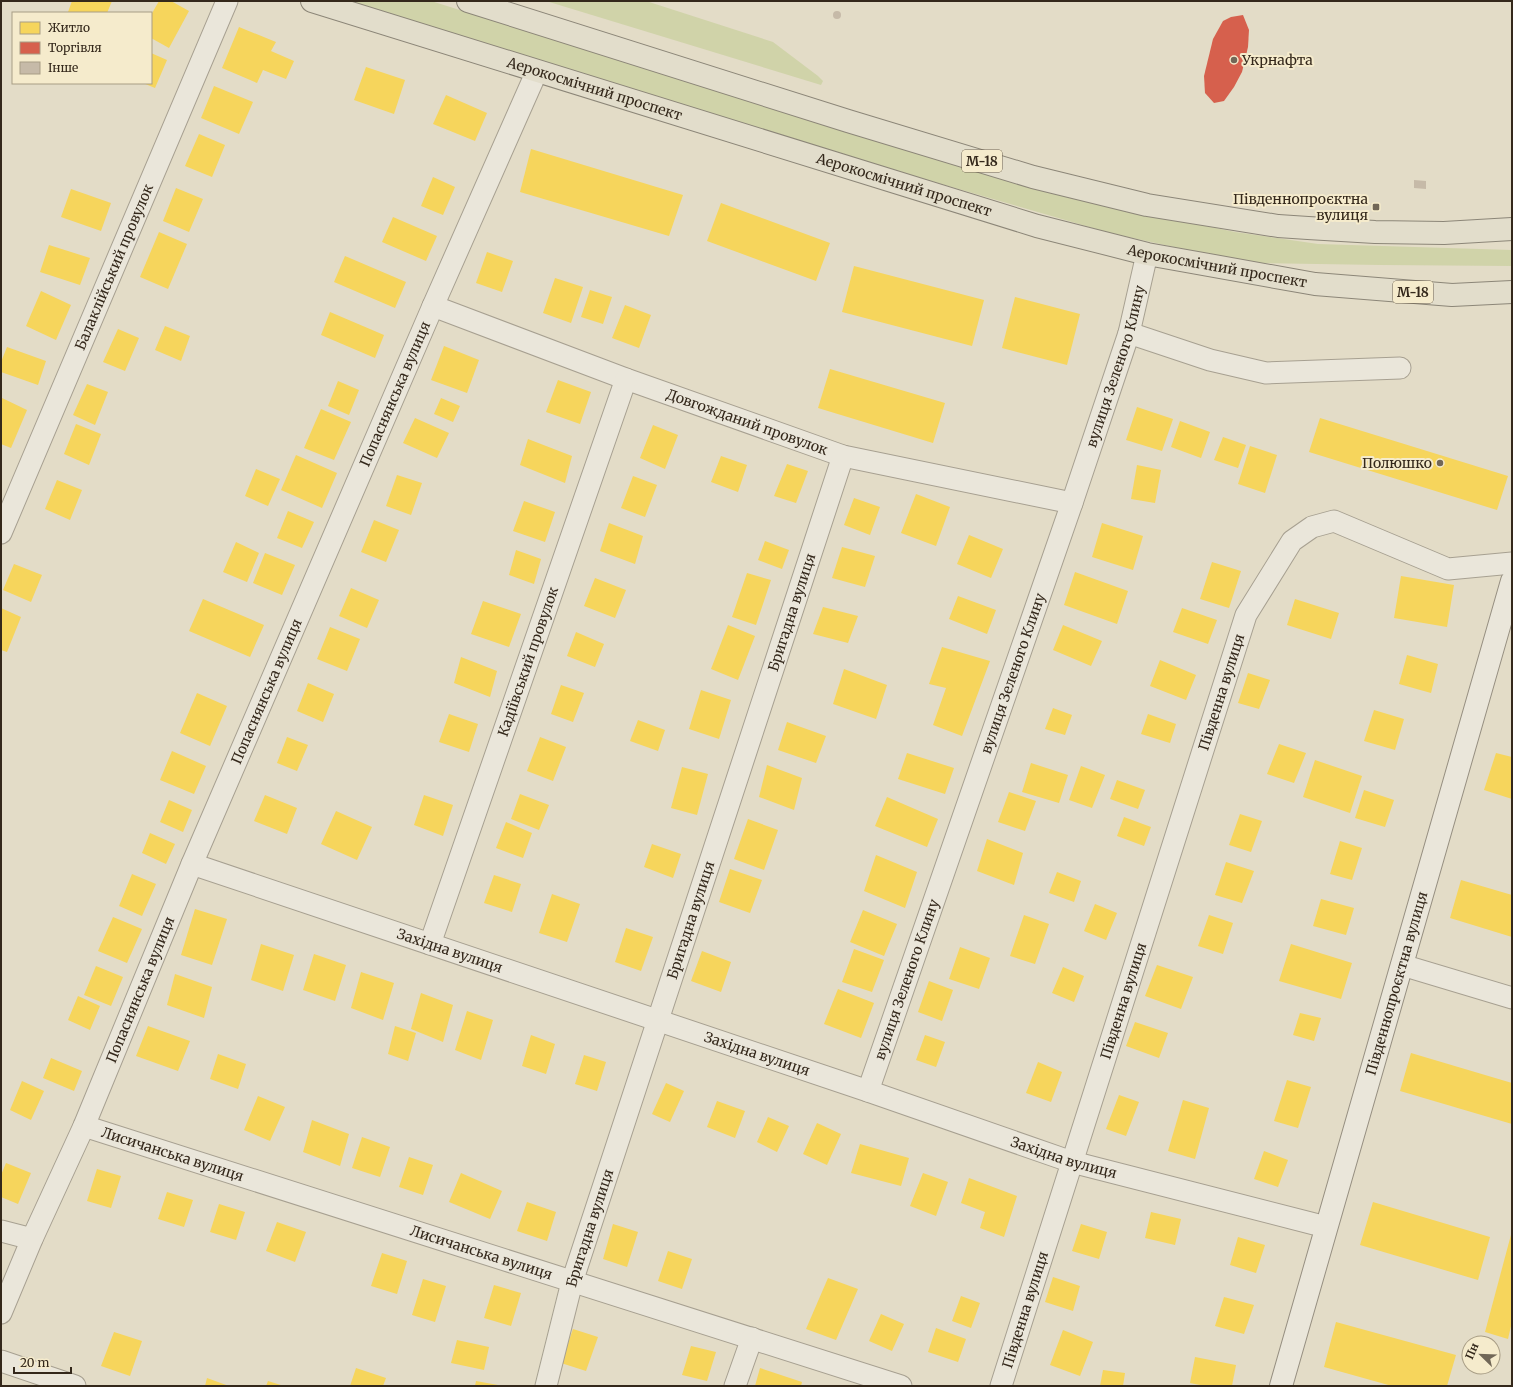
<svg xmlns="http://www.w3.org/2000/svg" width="1513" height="1387" viewBox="0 0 1513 1387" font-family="Merriweather,serif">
<rect width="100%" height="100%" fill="#e3dcc7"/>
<!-- green -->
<g fill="#d0d3a9">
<path d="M344,1H431L859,135L1086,201L1235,232L1318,244L1512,250V266L1381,265L1247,263L1110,233L824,150Z"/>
<path d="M546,1H646L773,42L818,76L823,81L821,85Z"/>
</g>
<!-- homes -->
<g fill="#f6d55c">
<path d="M72,1H112L107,13H71L68,12Z"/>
<path d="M159,1H171L189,11L169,48L151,38V15Z"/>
<path d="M239,27L276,42L271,51L294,61L286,79L263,70L257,83L222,68Z"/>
<path d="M151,53L167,60L155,88L143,83H151Z"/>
<path d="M366,67L405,80L394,114L354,100Z"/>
<path d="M214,86L253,102L239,134L201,118Z"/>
<path d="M446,95L487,113L475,141L433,124Z"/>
<path d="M199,134L225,145L212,177L185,166Z"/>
<path d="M531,149L683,195L669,236L520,192Z"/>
<path d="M433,177L455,187L443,215L421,206Z"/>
<path d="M176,188L203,199L189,232L163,221Z"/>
<path d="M71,189L111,203L101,231L61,217Z"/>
<path d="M721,203L830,243L816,281L707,241Z"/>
<path d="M393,217L437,236L426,261L382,242Z"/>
<path d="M159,232L187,244L168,289L140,277Z"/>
<path d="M49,245L90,258L80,285L40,272Z"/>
<path d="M487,252L513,261L502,292L476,283Z"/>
<path d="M345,256L406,282L395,308L334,282Z"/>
<path d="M854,266L984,300L972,346L842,312Z"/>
<path d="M555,278L583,287L571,323L543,313Z"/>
<path d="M590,290L612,297L603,324L581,317Z"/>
<path d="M41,291L71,305L56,340L26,326Z"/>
<path d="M1015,297L1080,314L1067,365L1002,348Z"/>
<path d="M625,305L651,315L639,348L612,338Z"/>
<path d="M330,312L384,335L375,358L321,335Z"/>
<path d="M165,326L190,336L181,361L155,350Z"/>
<path d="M118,329L139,338L125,371L103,362Z"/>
<path d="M444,346L479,360L467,393L431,380Z"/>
<path d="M7,347L46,361L38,385L1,372V362Z"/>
<path d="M830,369L945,403L933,443L818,408Z"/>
<path d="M558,380L591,392L580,424L546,412Z"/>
<path d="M338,381L359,390L349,415L328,406Z"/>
<path d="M87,384L108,392L95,425L73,415Z"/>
<path d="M2,398L27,410L11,448L1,444Z"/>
<path d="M441,398L460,406L453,422L434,414Z"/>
<path d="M1137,407L1173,419L1162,451L1126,440Z"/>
<path d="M321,409L351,422L334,460L304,448Z"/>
<path d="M415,418L449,433L437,458L403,443Z"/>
<path d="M1320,418L1508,476L1497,510L1309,452Z"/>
<path d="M1180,421L1210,432L1201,458L1171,447Z"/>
<path d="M76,424L101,434L89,465L64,454Z"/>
<path d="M653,425L678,435L665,469L640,458Z"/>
<path d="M1223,437L1246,445L1238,468L1214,460Z"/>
<path d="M528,439L572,456L565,483L520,465Z"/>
<path d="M1250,446L1277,455L1265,493L1238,484Z"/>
<path d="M296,455L337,473L322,508L281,490Z"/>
<path d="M721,456L747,465L738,492L711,482Z"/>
<path d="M787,464L808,471L796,503L774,496Z"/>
<path d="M1137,465L1161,470L1155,503L1131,499Z"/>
<path d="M256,469L280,479L268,506L245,496Z"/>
<path d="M397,475L422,483L411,515L386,506Z"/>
<path d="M633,476L657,485L645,517L621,508Z"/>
<path d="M57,480L82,490L70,520L45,509Z"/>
<path d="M916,494L950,507L936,546L901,533Z"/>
<path d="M854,498L880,507L870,535L844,525Z"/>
<path d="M524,501L555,512L545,542L513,531Z"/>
<path d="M288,511L314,522L302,548L277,538Z"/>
<path d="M374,520L399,530L386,562L361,552Z"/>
<path d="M609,523L643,536L635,564L600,551Z"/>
<path d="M1102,523L1143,536L1133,570L1092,557Z"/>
<path d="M969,535L1003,549L991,578L957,564Z"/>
<path d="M765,541L789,550L782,569L758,560Z"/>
<path d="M236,542L259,553L247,582L223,572Z"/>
<path d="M842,547L875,556L865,587L832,578Z"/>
<path d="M516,550L541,559L534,584L509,575Z"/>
<path d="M265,553L295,565L282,595L253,583Z"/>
<path d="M1212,562L1241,571L1229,608L1200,599Z"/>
<path d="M14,564L42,575L31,602L3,590Z"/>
<path d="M1075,572L1128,591L1117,624L1064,605Z"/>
<path d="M747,573L771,580L756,625L732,617Z"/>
<path d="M1401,576L1454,585L1447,627L1394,618Z"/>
<path d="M595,578L626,590L615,618L584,606Z"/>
<path d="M351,588L379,600L367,628L339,616Z"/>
<path d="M958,596L996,610L987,634L949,619Z"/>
<path d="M203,599L264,625L250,657L189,631Z"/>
<path d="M1295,599L1339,613L1331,639L1287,625Z"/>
<path d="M483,601L521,614L509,647L471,634Z"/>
<path d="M823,607L858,616L848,643L813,634Z"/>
<path d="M1,608L21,617L7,652L1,650Z"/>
<path d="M1182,608L1217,620L1208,644L1173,632Z"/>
<path d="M728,625L755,636L738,680L711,669Z"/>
<path d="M1063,625L1102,641L1091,666L1053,650Z"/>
<path d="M330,627L360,639L347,671L317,659Z"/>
<path d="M576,632L604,644L595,667L567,656Z"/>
<path d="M942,647L990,661L962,736L933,725L946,688L929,684Z"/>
<path d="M1407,655L1438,664L1431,693L1399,684Z"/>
<path d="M461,657L497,671L490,697L454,683Z"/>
<path d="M1160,660L1196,675L1186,700L1150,686Z"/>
<path d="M844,669L887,685L876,719L833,704Z"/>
<path d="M1248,673L1270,680L1259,709L1238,703Z"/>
<path d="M308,683L334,694L323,722L297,711Z"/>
<path d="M561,685L584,693L573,722L551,714Z"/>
<path d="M701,690L731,700L719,739L689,729Z"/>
<path d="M197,693L227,706L210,746L180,733Z"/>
<path d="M1053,708L1072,715L1065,735L1045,729Z"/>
<path d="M1374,710L1404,719L1395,750L1364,741Z"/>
<path d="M449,714L478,724L469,752L439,742Z"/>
<path d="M1148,714L1176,724L1170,743L1141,734Z"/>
<path d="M638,720L665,730L658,751L630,741Z"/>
<path d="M787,722L826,736L816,763L778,750Z"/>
<path d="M287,737L308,745L297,771L277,763Z"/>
<path d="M540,737L566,747L553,781L527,771Z"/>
<path d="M1279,744L1306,753L1294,783L1267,774Z"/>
<path d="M172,751L206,766L194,794L160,780Z"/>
<path d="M907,753L954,768L945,794L898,779Z"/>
<path d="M1496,753L1512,757V799L1484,790Z"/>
<path d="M1315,760L1362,776L1350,813L1303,797Z"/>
<path d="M1031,763L1068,775L1059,803L1022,792Z"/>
<path d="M767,765L802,778L794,810L759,797Z"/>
<path d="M1081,766L1105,775L1092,808L1069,800Z"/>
<path d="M682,767L708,774L697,815L671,808Z"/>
<path d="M1117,780L1145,790L1138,809L1110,799Z"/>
<path d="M1364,790L1394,800L1385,827L1355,818Z"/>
<path d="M1009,792L1036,801L1025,831L998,822Z"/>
<path d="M520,794L549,805L539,830L511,819Z"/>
<path d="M265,795L297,808L287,834L254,821Z"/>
<path d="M424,795L453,805L443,836L414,825Z"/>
<path d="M887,797L938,819L927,847L875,826Z"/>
<path d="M169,800L192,810L183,832L160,822Z"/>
<path d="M336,811L372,827L357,860L321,844Z"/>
<path d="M1240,814L1262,821L1251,852L1229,845Z"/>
<path d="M1124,817L1151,827L1144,846L1117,836Z"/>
<path d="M748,819L778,830L764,870L734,859Z"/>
<path d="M506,822L532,833L523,858L496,848Z"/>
<path d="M150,833L175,844L166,864L142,853Z"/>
<path d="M987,839L1023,853L1014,885L977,871Z"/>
<path d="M1340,841L1362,848L1352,880L1330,874Z"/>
<path d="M652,844L681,854L673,878L644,867Z"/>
<path d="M876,855L917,872L905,908L864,891Z"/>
<path d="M1226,862L1254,871L1242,903L1215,895Z"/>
<path d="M730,869L762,880L750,913L719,902Z"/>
<path d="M1057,872L1081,881L1074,902L1049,893Z"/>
<path d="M132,874L156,884L142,916L119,906Z"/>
<path d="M494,875L521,884L512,912L484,903Z"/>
<path d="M1461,880L1512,895V937L1450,918Z"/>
<path d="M552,894L580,904L567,942L539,933Z"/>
<path d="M1321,899L1354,908L1346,935L1313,926Z"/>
<path d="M1095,904L1117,913L1106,940L1084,931Z"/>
<path d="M195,909L227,919L212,965L181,955Z"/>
<path d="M863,910L897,924L884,956L850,942Z"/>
<path d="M1024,915L1049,924L1035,964L1010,956Z"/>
<path d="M1209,915L1233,923L1223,954L1198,946Z"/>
<path d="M113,917L142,929L127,963L98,951Z"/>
<path d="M626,928L653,937L641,971L615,962Z"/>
<path d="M261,944L294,955L283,991L251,980Z"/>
<path d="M1291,944L1352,963L1341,999L1279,981Z"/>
<path d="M960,947L990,958L979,989L949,979Z"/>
<path d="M854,949L884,960L872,992L842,982Z"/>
<path d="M702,951L731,962L721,992L691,981Z"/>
<path d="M314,954L346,965L335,1001L303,990Z"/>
<path d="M1157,965L1193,977L1181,1009L1145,996Z"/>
<path d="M96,966L123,977L111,1006L84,995Z"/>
<path d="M1063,967L1084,976L1074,1002L1052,993Z"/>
<path d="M361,972L394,983L383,1020L351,1008Z"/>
<path d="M175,974L212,987L204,1018L167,1005Z"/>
<path d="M929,981L953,990L942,1021L918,1012Z"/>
<path d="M838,989L874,1003L861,1038L824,1024Z"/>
<path d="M421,993L453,1005L443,1042L411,1029Z"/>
<path d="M78,996L100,1006L90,1030L68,1020Z"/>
<path d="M467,1011L493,1020L481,1060L455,1050Z"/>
<path d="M1300,1013L1321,1018L1314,1041L1293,1035Z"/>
<path d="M1135,1022L1168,1033L1159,1058L1126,1046Z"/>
<path d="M148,1026L190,1041L178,1071L136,1056Z"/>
<path d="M395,1026L416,1033L408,1061L388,1054Z"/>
<path d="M531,1035L555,1044L546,1074L522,1066Z"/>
<path d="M925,1035L945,1042L936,1067L916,1060Z"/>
<path d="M1411,1053L1512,1083V1124L1400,1091Z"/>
<path d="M218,1054L246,1064L238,1089L210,1079Z"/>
<path d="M584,1055L606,1062L597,1091L575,1084Z"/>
<path d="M51,1058L82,1071L74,1091L43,1078Z"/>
<path d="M1038,1062L1062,1072L1051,1102L1026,1093Z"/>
<path d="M1287,1080L1311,1087L1298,1128L1274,1121Z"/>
<path d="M22,1081L44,1091L31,1120L10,1110Z"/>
<path d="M666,1083L684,1091L670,1122L652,1114Z"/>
<path d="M1119,1095L1139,1102L1126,1136L1106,1129Z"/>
<path d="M258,1096L285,1107L270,1141L244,1130Z"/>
<path d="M1183,1100L1209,1108L1195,1159L1168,1151Z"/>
<path d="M717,1101L745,1111L735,1138L707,1127Z"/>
<path d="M768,1117L789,1126L777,1152L757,1142Z"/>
<path d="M312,1120L349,1134L340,1166L303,1152Z"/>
<path d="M817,1123L841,1134L827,1165L803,1154Z"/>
<path d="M362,1137L390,1147L380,1177L352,1168Z"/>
<path d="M860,1144L909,1158L901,1186L851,1173Z"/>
<path d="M1264,1151L1288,1160L1278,1187L1254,1179Z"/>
<path d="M409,1157L433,1165L423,1195L399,1187Z"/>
<path d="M6,1163L31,1173L18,1204L1,1197V1175Z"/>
<path d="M97,1169L121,1176L111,1208L87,1201Z"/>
<path d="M461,1173L502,1191L490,1219L449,1202Z"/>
<path d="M923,1173L948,1182L936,1216L910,1206Z"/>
<path d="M969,1178L1017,1196L1004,1237L980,1228L985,1212L961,1203Z"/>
<path d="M167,1192L193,1200L184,1227L158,1219Z"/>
<path d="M527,1202L556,1212L547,1241L517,1231Z"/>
<path d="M1373,1202L1490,1237L1478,1280L1360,1245Z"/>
<path d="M219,1204L245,1212L236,1240L210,1232Z"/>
<path d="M1151,1212L1181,1219L1175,1245L1145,1238Z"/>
<path d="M277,1222L306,1232L295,1262L266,1251Z"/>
<path d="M613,1224L638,1232L627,1267L603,1259Z"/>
<path d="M1081,1224L1107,1232L1099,1259L1072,1251Z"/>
<path d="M1512,1231V1322L1508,1339L1485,1332Z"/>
<path d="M1238,1237L1265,1245L1256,1273L1230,1265Z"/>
<path d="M668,1251L692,1259L682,1289L658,1281Z"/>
<path d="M382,1253L407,1261L397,1294L371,1286Z"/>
<path d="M1053,1277L1080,1286L1073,1311L1045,1302Z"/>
<path d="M828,1278L858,1289L836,1340L806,1329Z"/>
<path d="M423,1279L446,1286L435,1322L412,1315Z"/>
<path d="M494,1285L521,1293L511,1326L484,1318Z"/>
<path d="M961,1296L980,1303L971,1328L952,1321Z"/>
<path d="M1224,1297L1254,1305L1244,1334L1215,1326Z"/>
<path d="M881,1314L904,1324L892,1351L869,1341Z"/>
<path d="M1336,1322L1456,1355L1447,1386H1392L1324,1367Z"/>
<path d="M936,1328L966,1339L958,1362L928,1352Z"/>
<path d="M573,1329L598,1337L586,1371L561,1363Z"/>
<path d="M1063,1330L1093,1342L1080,1376L1050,1365Z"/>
<path d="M114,1332L142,1341L130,1376L101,1366Z"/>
<path d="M457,1340L489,1347L484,1370L451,1363Z"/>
<path d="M691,1346L716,1352L707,1381L682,1375Z"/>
<path d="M1195,1357L1236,1365L1232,1386H1205L1190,1383Z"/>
<path d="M356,1368L386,1378L383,1386H350Z"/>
<path d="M760,1368L802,1382L801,1386H755Z"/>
<path d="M1103,1370L1125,1373L1123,1386H1100Z"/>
<path d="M207,1378L229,1386H205Z"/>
<path d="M268,1381L284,1386H266Z"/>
<path d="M476,1381L498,1385V1386H475Z"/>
</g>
<!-- shops -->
<path fill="#d6604d" d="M1243,15L1249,30L1248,47L1242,72L1234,87L1224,101L1214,103L1205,93L1204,76L1213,39L1223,21L1231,17Z"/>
<!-- building -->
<g fill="#c6baa8">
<circle cx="837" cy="15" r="4"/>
<path d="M1414,180L1426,181V189L1414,188Z"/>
</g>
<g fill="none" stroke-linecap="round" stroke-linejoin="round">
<defs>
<g id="street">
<path id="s1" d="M433,306L626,379L843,456L1072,503"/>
<path d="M1129,333L1210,360L1266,373L1400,368"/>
<path id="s2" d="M1,533L227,1"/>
<path id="s3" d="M192,864L868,1091L1072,1162L1326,1227"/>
<path id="s4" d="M430,944L626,379"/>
<path d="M1402,965L1512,998"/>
<path id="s5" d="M868,1091L1072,503L1129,333L1147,254"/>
<path id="s6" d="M84,1126L901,1386"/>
<path d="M1,1231L32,1239"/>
<path id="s7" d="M1,1313L32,1239L84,1126L192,864L433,306L537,71"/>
<path d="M1,1361L75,1386"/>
<path id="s8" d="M546,1386L572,1282L843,456"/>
<path d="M735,1386L752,1338"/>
<path id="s9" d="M1001,1386L1246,615L1292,541L1312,527L1334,521L1448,569L1512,563"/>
</g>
<g id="secondary">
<path id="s10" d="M1281,1386L1512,581"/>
</g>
<g id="primary">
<path id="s11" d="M312,1L1037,226L1147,254L1315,284L1452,295L1512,292"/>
<path d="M468,1L848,121L1033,177L1147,205L1278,226L1308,228L1375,232L1444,233L1512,229"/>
</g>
</defs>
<!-- street casing -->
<use href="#street" stroke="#a7a091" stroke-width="23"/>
<!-- secondary casing -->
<use href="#secondary" stroke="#968f81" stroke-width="24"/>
<!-- primary casing -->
<use href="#primary" stroke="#8c8678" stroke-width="24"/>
<!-- street -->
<use href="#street" stroke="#eae6da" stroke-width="21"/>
<!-- secondary -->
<use href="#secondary" stroke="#eae6da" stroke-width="22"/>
<!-- primary -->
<use href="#primary" stroke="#e2ddcb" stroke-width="22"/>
</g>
<!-- markers -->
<g fill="#716757" stroke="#f5ebcc" stroke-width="1.5">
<circle cx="1234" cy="60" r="4"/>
<rect x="1372" y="203" width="8" height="8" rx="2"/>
<circle cx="1440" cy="463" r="4"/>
</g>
<g text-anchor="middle" stroke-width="4" stroke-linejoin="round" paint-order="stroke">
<!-- shield labels -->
<g fill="#f5ebcc" stroke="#6e6250" stroke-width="1">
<rect x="962" y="150" width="40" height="22" rx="3"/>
<rect x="1393" y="281" width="40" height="22" rx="3"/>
</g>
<g font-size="13" font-weight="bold" fill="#34281b">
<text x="982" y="166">М-18</text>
<text x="1413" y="297">М-18</text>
</g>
<!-- poi labels -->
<g font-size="14" fill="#34281b" stroke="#f5ebcc" text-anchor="end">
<text x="1242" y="65" text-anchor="start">Укрнафта</text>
<text x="1368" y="204">Південнопроєктна<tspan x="1368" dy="16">вулиця</tspan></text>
<text x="1432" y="468">Полюшко</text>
</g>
<!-- street labels -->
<g font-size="14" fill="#34281b" stroke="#f5ebcc">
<text dy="5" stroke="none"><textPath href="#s11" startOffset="296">Аерокосмічний проспект</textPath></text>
<text dy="5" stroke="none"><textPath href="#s11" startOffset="620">Аерокосмічний проспект</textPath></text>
<text dy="5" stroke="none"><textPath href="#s11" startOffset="944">Аерокосмічний проспект</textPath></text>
<text dy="5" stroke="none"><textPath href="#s2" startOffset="289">Балаклійський провулок</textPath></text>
<text dy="5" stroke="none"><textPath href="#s5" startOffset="766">вулиця Зеленого Клину</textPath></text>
<text dy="5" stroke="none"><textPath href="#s7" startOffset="1000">Попаснянська вулиця</textPath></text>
<text dy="5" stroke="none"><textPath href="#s1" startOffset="335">Довгожданий провулок</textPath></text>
<text dy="5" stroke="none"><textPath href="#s8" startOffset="812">Бригадна вулиця</textPath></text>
<text dy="5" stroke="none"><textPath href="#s4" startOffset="299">Кадіївський провулок</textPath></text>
<text dy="5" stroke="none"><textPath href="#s5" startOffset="442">вулиця Зеленого Клину</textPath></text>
<text dy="5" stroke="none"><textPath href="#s7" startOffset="676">Попаснянська вулиця</textPath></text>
<text dy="5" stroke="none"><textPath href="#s9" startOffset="728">Південна вулиця</textPath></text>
<text dy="5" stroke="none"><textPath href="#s8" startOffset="488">Бригадна вулиця</textPath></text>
<text dy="5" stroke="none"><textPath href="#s3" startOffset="272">Західна вулиця</textPath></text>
<text dy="5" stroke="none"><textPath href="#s5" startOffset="118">вулиця Зеленого Клину</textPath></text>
<text dy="5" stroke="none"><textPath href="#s10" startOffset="419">Південнопроєктна вулиця</textPath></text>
<text dy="5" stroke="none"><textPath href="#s7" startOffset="352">Попаснянська вулиця</textPath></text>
<text dy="5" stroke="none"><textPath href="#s9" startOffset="404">Південна вулиця</textPath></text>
<text dy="5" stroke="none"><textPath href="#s3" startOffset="596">Західна вулиця</textPath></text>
<text dy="5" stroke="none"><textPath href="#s6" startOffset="93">Лисичанська вулиця</textPath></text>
<text dy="5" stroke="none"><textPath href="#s3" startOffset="920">Західна вулиця</textPath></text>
<text dy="5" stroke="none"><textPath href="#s8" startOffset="164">Бригадна вулиця</textPath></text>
<text dy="5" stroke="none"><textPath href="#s6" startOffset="417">Лисичанська вулиця</textPath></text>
<text dy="5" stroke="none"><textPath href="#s9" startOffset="80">Південна вулиця</textPath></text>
</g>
</g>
<!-- border -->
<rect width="1513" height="1387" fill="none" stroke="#34281b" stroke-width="4"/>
<!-- legend -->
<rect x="12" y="12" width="140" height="72" fill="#f5ebcc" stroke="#a89d85"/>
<rect x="20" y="22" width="20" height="12" fill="#f6d55c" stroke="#a89d85"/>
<text x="48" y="32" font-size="12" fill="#34281b">Житло</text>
<rect x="20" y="42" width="20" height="12" fill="#d6604d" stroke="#a89d85"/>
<text x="48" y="52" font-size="12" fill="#34281b">Торгівля</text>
<rect x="20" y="62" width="20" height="12" fill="#c6baa8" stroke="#a89d85"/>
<text x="48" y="72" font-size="12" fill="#34281b">Інше</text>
<!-- north arrow -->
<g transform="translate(1481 1355) rotate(293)"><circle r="19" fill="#f5ebcc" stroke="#a89d85"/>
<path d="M0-3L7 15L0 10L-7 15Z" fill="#716757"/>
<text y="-6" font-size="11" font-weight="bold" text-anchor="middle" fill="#34281b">Пн</text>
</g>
<!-- scale -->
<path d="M14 1367v6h57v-6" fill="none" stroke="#34281b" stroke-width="2"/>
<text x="20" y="1367" font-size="12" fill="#34281b" stroke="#f5ebcc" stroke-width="3" paint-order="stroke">20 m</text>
</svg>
